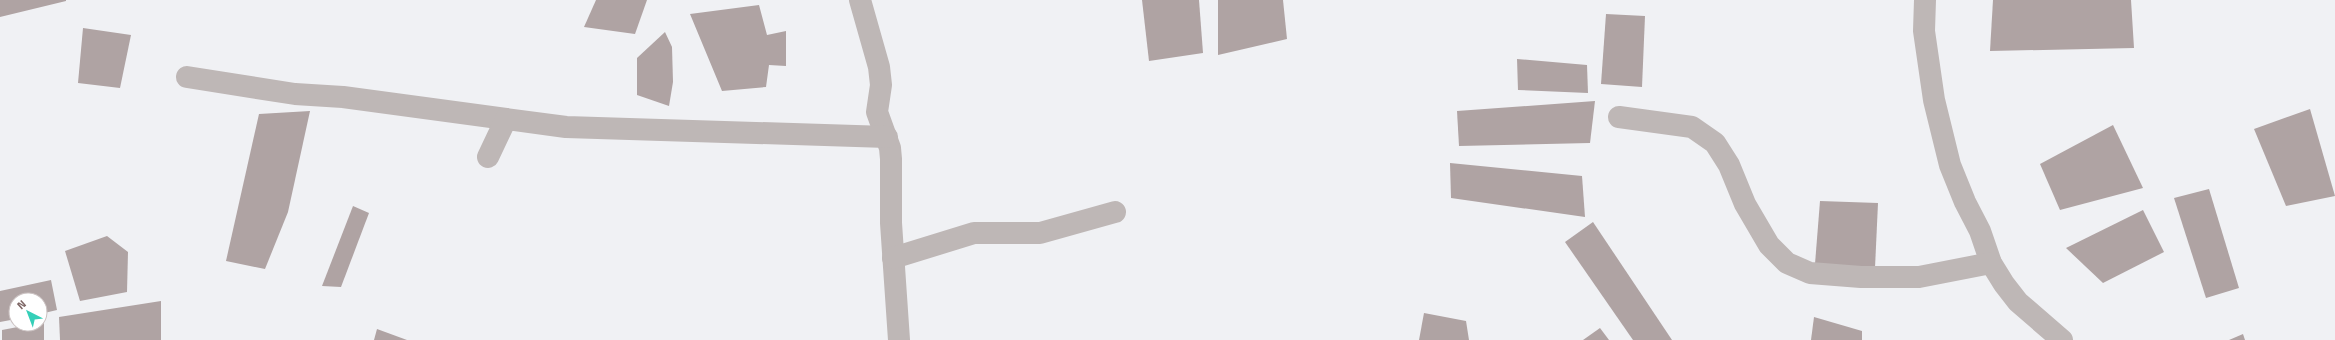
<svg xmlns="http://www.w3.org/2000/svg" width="2335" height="340" viewBox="0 0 2335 340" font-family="'Titillium Web',sans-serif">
<rect width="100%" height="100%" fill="#f0f1f4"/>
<!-- building -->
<g fill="#afa3a3">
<path d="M0,0H66V1L0,17Z"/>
<path d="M596,0H647L635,34L584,27Z"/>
<path d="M1142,0H1199L1203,53L1149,61Z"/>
<path d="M1218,0H1283L1287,39L1218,55Z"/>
<path d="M1993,0H2131L2134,48L1990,51Z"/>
<path d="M759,5L767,35L786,31V66L769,65L766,87L722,91L690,14Z"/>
<path d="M1606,14L1645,16L1642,87L1601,84Z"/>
<path d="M83,28L131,35L120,88L78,83Z"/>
<path d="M665,32L672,47L673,82L669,106L637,95V58Z"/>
<path d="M1517,59L1587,65L1588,93L1518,90Z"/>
<path d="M1595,101L1590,143L1459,146L1457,111Z"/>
<path d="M2310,109L2335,196L2286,206L2254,129Z"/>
<path d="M310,111L288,212L265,269L226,261L259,114Z"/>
<path d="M2113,125L2143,188L2060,210L2040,164Z"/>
<path d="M1450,163L1582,176L1585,217L1451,198Z"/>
<path d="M2209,189L2239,288L2206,298L2174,198Z"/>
<path d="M1820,201L1878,203L1875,268L1815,264Z"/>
<path d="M353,206L369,213L341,287L322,286Z"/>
<path d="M2143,210L2164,252L2103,283L2066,248Z"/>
<path d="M1593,222L1672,340H1633L1565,242Z"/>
<path d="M107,236L128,252L127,292L80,301L65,251Z"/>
<path d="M51,280L57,310L40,314V300H16V319L0,322V291Z"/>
<path d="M161,301V340H60L59,317Z"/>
<path d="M1424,313L1466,321L1469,340H1419Z"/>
<path d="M1814,317L1862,331V340H1811Z"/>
<path d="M44,322V340H2V330Z"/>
<path d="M1600,328L1609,340H1583Z"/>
<path d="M377,329L407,340H374Z"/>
<path d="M2243,334L2245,340H2229Z"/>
</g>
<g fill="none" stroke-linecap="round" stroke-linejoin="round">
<!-- street -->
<g stroke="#beb7b6" stroke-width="22">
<path d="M860,0L879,67L881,85L877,112L890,148L891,159V223L899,340"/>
<path d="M1925,0L1924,31L1934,100L1950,165L1965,202L1980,231L1991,263L2004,284L2018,302L2062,340"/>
<path d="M187,77L295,94L343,97L506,119"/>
<path d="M1619,117L1692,127L1715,143L1729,165L1745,204L1769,245L1787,263L1810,273L1861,277H1919L1991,263"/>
<path d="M488,157L506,119L566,127L887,137"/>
<path d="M893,258L974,233H1040L1115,212"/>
</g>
</g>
<!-- north arrow -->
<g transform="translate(28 312) rotate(318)"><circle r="19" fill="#ffffff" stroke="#cbc2c2"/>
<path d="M0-3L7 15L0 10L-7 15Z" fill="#35cfb8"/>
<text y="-6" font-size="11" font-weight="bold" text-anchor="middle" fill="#7e6766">N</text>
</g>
</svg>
